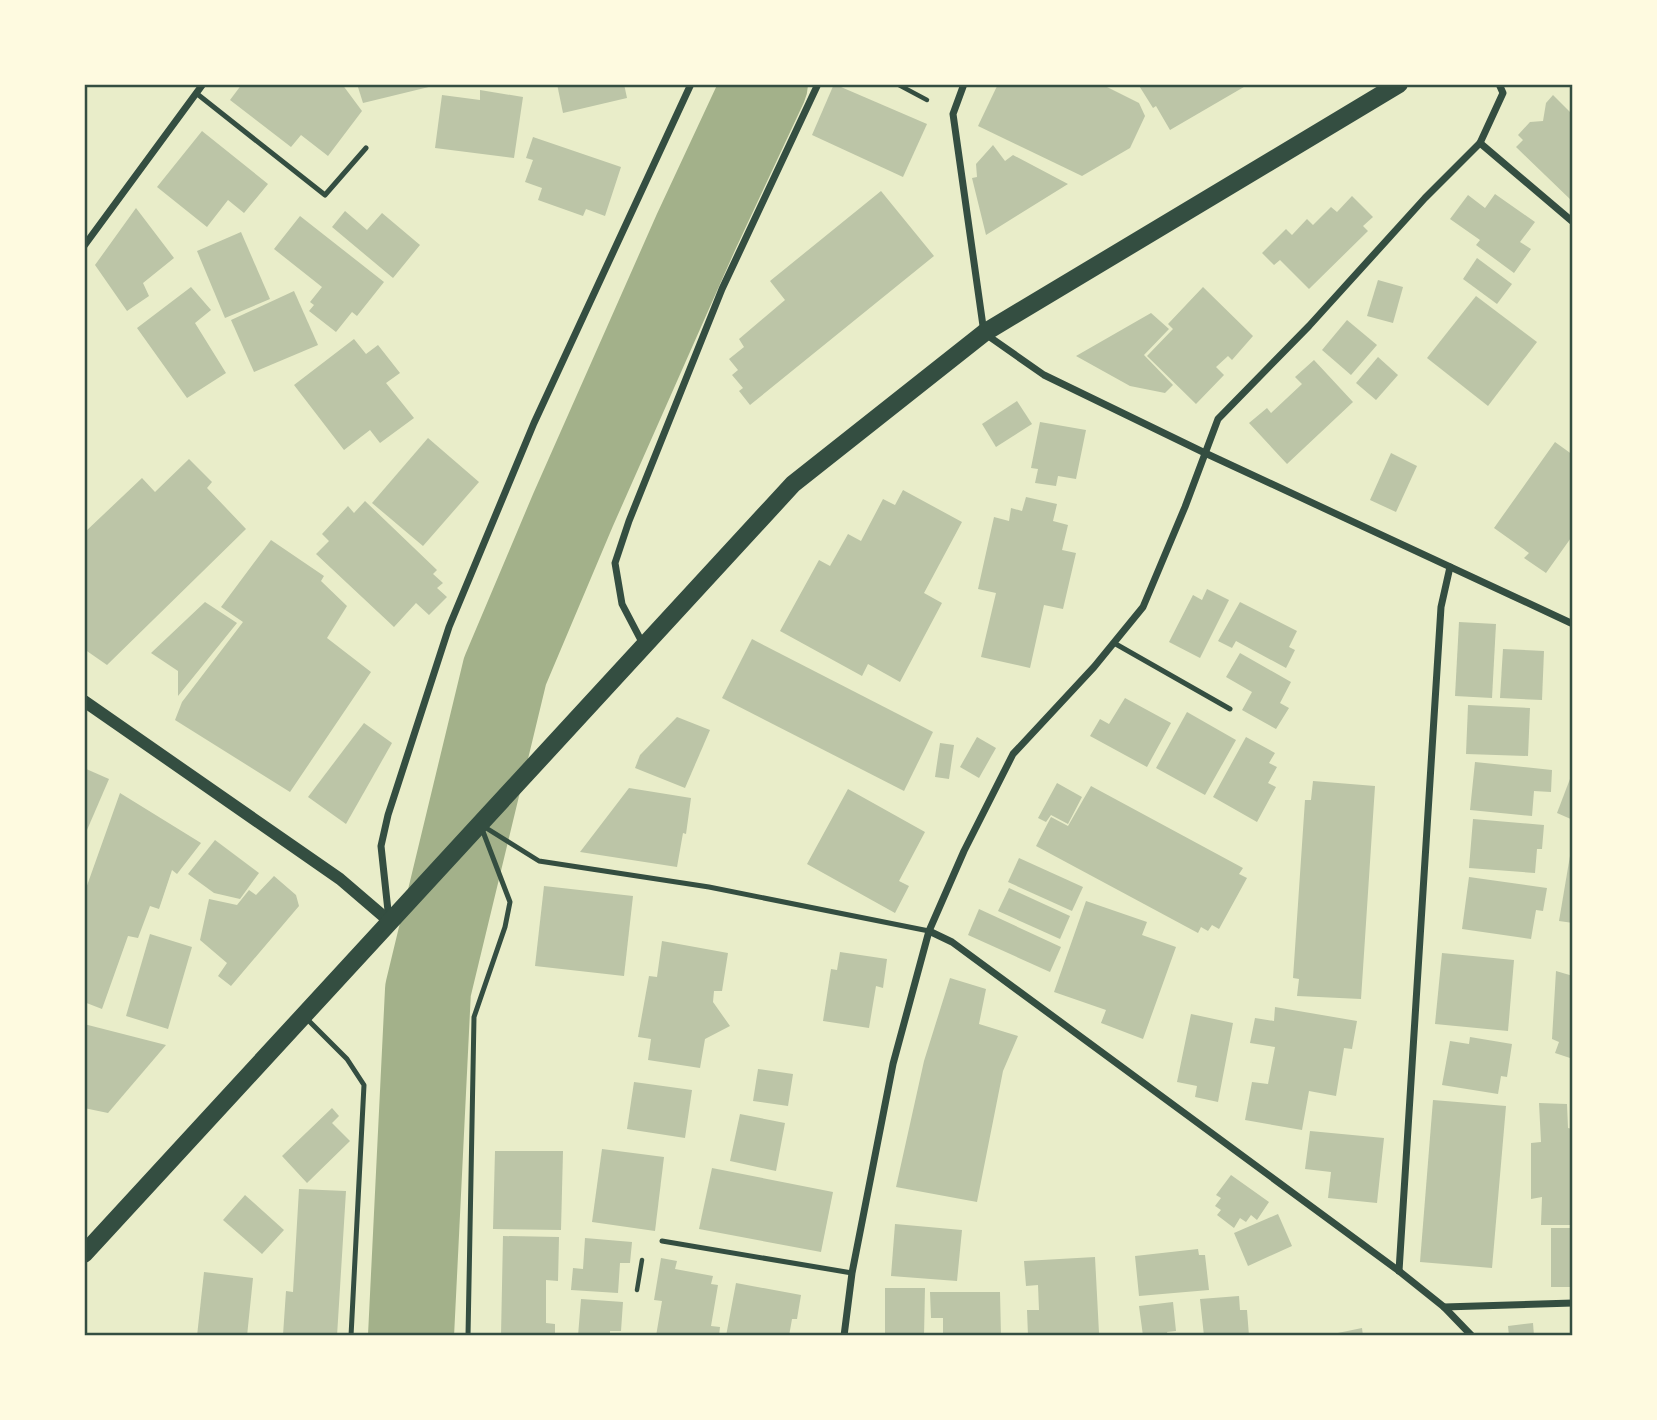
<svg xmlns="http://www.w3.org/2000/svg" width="1657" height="1420" viewBox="0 0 1657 1420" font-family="'Source Serif 4',serif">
<rect width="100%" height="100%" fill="#e9edc9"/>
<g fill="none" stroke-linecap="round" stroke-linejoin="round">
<!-- river -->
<path stroke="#a3b18a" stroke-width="86" d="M411,1336L428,990L505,671L573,510L696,232L765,84"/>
</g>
<!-- building -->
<g fill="#bcc5a7">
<path d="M242,84H342L362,111L328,156L301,135L291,147L230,100Z"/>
<path d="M357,84H437V85L363,103Z"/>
<path d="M557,84H624L627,98L563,113Z"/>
<path d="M834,84L927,124L903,177L812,135Z"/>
<path d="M998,84H1101L1139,103L1145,116L1130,148L1082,176L978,126Z"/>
<path d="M1138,84H1249L1170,130L1156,106L1153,108Z"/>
<path d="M480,90L523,97L514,158L435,148L442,95L480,100Z"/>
<path d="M1553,95L1573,115V202L1516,147L1523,140L1518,135L1530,122L1543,121L1546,103Z"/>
<path d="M202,131L268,184L244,213L228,200L207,227L157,187Z"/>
<path d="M533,137L621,167L605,216L586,209L583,216L538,200L542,188L525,182L533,160L526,158Z"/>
<path d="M993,145L1005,161L1013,155L1068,184L986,235L972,178L977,177L976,164Z"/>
<path d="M881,191L934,256L750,405L739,391L743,388L732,375L738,370L729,359L744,347L739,339L785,300L770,281Z"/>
<path d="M1495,194L1535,222L1520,242L1531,249L1514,273L1476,245L1480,240L1450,219L1468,195L1485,208Z"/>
<path d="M1352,196L1373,217L1363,226L1368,231L1309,289L1280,260L1274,265L1262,253L1286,229L1292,235L1307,219L1313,225L1331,207L1337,212Z"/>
<path d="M136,208L174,258L143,283L149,296L127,311L95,265Z"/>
<path d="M345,211L367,230L382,213L420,245L393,278L332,227Z"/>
<path d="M300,216L384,282L357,316L352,312L336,332L309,311L314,305L310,302L322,287L274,249Z"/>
<path d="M241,232L270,299L225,318L197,251Z"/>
<path d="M1477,258L1512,284L1497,304L1463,279Z"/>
<path d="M1378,280L1403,287L1393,323L1367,316Z"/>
<path d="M191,287L211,310L195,323L226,373L187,398L137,328Z"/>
<path d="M1203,287L1253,336L1232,360L1228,356L1216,367L1224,375L1196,404L1147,356L1173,329L1168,324Z"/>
<path d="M294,291L318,345L254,372L231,320Z"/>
<path d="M1476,296L1537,342L1488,406L1427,358Z"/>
<path d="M1151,313L1169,329L1144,355L1173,385L1165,393L1130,386L1076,356Z"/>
<path d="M1347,320L1377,345L1351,375L1322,350Z"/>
<path d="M354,339L366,354L378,345L400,373L386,383L414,418L380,443L370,430L344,450L294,385Z"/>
<path d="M1378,357L1398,375L1376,400L1356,383Z"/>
<path d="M1314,360L1353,402L1287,464L1249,423L1267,408L1271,413L1302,384L1295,377Z"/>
<path d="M1017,401L1032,424L996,447L982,424Z"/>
<path d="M1040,422L1086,430L1076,479L1058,476L1056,486L1035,483L1038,469L1031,468Z"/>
<path d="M428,438L479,482L423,546L372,503Z"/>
<path d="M1555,442L1573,455V535L1546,573L1524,558L1529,553L1494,528Z"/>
<path d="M1391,453L1417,466L1396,512L1370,500Z"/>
<path d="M189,459L212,482L207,488L246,529L107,665L84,649V533L142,478L155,492Z"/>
<path d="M903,490L962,522L924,593L942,603L900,682L868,664L862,676L780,631L819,560L830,566L848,534L861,541L883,499L895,505Z"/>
<path d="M1026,497L1057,504L1053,521L1068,525L1062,550L1076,553L1063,609L1044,605L1030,668L981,657L996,593L978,589L994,517L1009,521L1011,508L1022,511Z"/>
<path d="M365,501L437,570L433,574L443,583L437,588L447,597L429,615L416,603L394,627L316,554L329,541L322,534L348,506L354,513Z"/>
<path d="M271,540L324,576L321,581L347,606L327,638L371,672L290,792L175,720L182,702L243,622L221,607Z"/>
<path d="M1207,589L1229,600L1200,658L1169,642L1193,595L1202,600Z"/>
<path d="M205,602L237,623L178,696V671L151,653Z"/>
<path d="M1240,602L1297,631L1289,647L1295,650L1286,668L1236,641L1232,648L1218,641Z"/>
<path d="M1459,622L1496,624L1492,698L1455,696Z"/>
<path d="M752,639L933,732L904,791L722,698Z"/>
<path d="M1503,649L1544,651L1542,700L1500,698Z"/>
<path d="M1240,653L1291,682L1280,703L1289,708L1276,729L1242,710L1252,692L1226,677Z"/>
<path d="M1125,698L1171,723L1147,767L1090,736L1100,719L1109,724Z"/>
<path d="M1468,705L1530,708L1528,756L1466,754Z"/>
<path d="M1187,712L1236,740L1205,795L1156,768Z"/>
<path d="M677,717L710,730L685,788L635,768L640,755Z"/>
<path d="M364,723L392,743L346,824L308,797Z"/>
<path d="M977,737L996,748L979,778L960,767Z"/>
<path d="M1246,737L1275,753L1269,763L1277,767L1268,783L1276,787L1257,822L1213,797Z"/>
<path d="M940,743L954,745L949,779L935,777Z"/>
<path d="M1475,762L1552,770L1551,792L1534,791L1532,816L1470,810Z"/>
<path d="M84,768L109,779L84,837Z"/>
<path d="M1573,771V820L1557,813Z"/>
<path d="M1313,781L1375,786L1361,999L1297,996L1299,979L1293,978L1305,800H1311Z"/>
<path d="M1057,783L1082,797L1068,824L1051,815L1046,822L1038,818Z"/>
<path d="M1091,786L1243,868L1239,874L1247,878L1219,929L1212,925L1208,931L1201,927L1198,933L1036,846L1051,817L1068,826Z"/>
<path d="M629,788L691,798L686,834L683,833L677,867L580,852Z"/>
<path d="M848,789L925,832L899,881L909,886L895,913L807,864Z"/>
<path d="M120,793L201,843L177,874L172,870L159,909L150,906L138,938L128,936L102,1009L84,1002V894Z"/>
<path d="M1473,819L1544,825L1542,849H1537L1535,873L1469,868Z"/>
<path d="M215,840L259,873L240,899L214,893L188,874Z"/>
<path d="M1572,844H1573V923L1559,921Z"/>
<path d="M1019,858L1083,887L1072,911L1008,882Z"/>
<path d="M274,876L296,895L299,906L231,986L218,976L227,963L200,940L209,899L237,905L249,890L256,895Z"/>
<path d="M1469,877L1547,888L1543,911L1536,910L1531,939L1462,929Z"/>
<path d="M544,886L633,896L624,976L535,966Z"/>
<path d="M1009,888L1070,916L1060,939L998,911Z"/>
<path d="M1086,901L1147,922L1142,935L1176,947L1143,1039L1101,1023L1106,1010L1054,992Z"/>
<path d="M979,909L1061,947L1050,972L968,935Z"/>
<path d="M150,934L192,947L168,1029L126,1016Z"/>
<path d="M662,941L728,953L722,991H714L713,1002L730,1026L705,1039L700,1068L648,1060L651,1039L638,1037L649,976L657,977Z"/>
<path d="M840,952L887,959L883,988L876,986L869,1028L823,1021L831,969L837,970Z"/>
<path d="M1442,953L1514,960L1508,1031L1435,1024Z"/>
<path d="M1556,971L1573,976V1059L1555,1053L1559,1042L1552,1039Z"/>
<path d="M950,978L986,989L979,1024L1018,1036L1003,1071L977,1202L896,1187L924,1061Z"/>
<path d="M1275,1007L1357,1021L1352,1049L1344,1048L1336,1096L1309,1091L1302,1130L1245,1120L1252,1082L1268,1084L1275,1047L1250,1043L1255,1018L1274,1021Z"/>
<path d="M1191,1014L1233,1023L1218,1102L1195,1097L1197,1086L1177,1082Z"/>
<path d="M84,1024L166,1045L108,1113L84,1108Z"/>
<path d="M1470,1037L1512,1044L1507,1077L1501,1076L1498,1094L1442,1085L1450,1041L1469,1044Z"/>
<path d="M758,1069L793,1074L788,1106L753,1101Z"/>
<path d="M634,1082L692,1090L685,1138L627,1129Z"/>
<path d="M1433,1100L1506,1106L1492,1268L1420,1262Z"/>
<path d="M1539,1103L1567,1104L1568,1128L1573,1129V1225H1541L1542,1197L1531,1199V1143L1541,1142Z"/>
<path d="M332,1108L339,1116L332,1123L350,1141L307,1183L282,1156Z"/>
<path d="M740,1114L785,1123L776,1171L730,1161Z"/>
<path d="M1310,1131L1384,1138L1377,1203L1328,1198L1331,1172L1305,1169Z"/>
<path d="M602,1149L664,1157L655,1231L592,1222Z"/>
<path d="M495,1151H563L561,1230L493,1229Z"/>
<path d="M712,1168L833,1192L821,1252L699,1229Z"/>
<path d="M1231,1175L1269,1202L1257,1220L1251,1215L1246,1222L1240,1218L1234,1228L1217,1215L1221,1210L1215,1206L1221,1198L1216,1195Z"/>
<path d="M299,1189L346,1191L337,1336L283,1335L286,1291L293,1292Z"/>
<path d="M245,1195L284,1230L262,1254L223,1220Z"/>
<path d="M1278,1214L1292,1246L1248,1266L1234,1233Z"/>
<path d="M895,1224L962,1230L957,1281L891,1276Z"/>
<rect x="1551" y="1228" width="22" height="59"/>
<path d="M503,1236L559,1237L558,1281L546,1280V1323L555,1324V1336H501Z"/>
<path d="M585,1238L632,1242L630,1263H620L618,1293L571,1290L573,1268L583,1269Z"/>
<path d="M1198,1249L1199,1255H1205L1209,1290L1139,1296L1135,1256Z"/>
<path d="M1095,1257L1099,1333L1028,1336L1027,1310H1039L1038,1285L1026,1286L1024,1261Z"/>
<path d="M661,1258L677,1261L675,1269L713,1276L711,1284L718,1285L711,1326L720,1327L719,1336H656L662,1301L654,1300Z"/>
<path d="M204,1272L253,1278L247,1336H197Z"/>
<path d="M736,1283L801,1295L797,1319H792L789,1336H726Z"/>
<path d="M885,1288H925L924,1336H885Z"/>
<path d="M930,1292H1000L1001,1336H943V1318H931Z"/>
<path d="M1239,1296L1240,1310H1247L1249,1336H1204L1200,1299Z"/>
<path d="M581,1299L623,1302L621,1331H610V1336H578Z"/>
<path d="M1173,1302L1176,1331L1167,1332L1168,1336H1143L1139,1306Z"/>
<path d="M1533,1323L1534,1336H1509L1508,1326Z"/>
<path d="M1362,1328L1363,1336H1328V1335Z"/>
</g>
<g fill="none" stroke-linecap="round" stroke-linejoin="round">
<!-- path -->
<g stroke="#344e41" stroke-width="4.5">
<path d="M897,84L927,100"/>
<path d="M637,1290L642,1260"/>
</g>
<!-- service -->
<g stroke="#344e41" stroke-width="5">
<path d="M196,93L325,195L366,148"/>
<path d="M1114,643L1230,709"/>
<path d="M483,826L539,861L709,887L929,931"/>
<path d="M306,1018L347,1059L364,1085L351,1336"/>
<path d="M662,1241L852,1273"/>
<path d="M468,1336L474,1017L505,927L510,902L482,829"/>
</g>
<!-- minor -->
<g stroke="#344e41" stroke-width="7">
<path d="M964,84L953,114L984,333L1044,375L1205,453L1573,624"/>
<path d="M1480,143L1573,222"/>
<path d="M84,246L203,84"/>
<path d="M644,646L622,604L615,563L629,521L722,289L818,84"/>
<path d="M389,920L381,846L388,815L449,627L534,423L691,84"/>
<path d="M929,931L952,942L1399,1271L1444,1307L1472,1336"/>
<path d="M1399,1271L1441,607L1450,567"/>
<path d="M1444,1307L1573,1303"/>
<path d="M844,1336L852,1273L893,1064L929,931L964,851L1013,754L1094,667L1143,607L1185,507L1218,419L1309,326L1425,198L1480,143L1503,93L1499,84"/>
</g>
<!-- tertiary -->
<path stroke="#344e41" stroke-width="12" d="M84,701L340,879L389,921"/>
<!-- primary -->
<path stroke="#344e41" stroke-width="18" d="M84,1254L793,484L984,333L1399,84"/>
</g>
<!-- border -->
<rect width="1657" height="1420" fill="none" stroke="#fefae0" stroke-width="172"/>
<rect x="86" y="86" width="1485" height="1248" fill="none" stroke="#344e41" stroke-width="2.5"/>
</svg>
